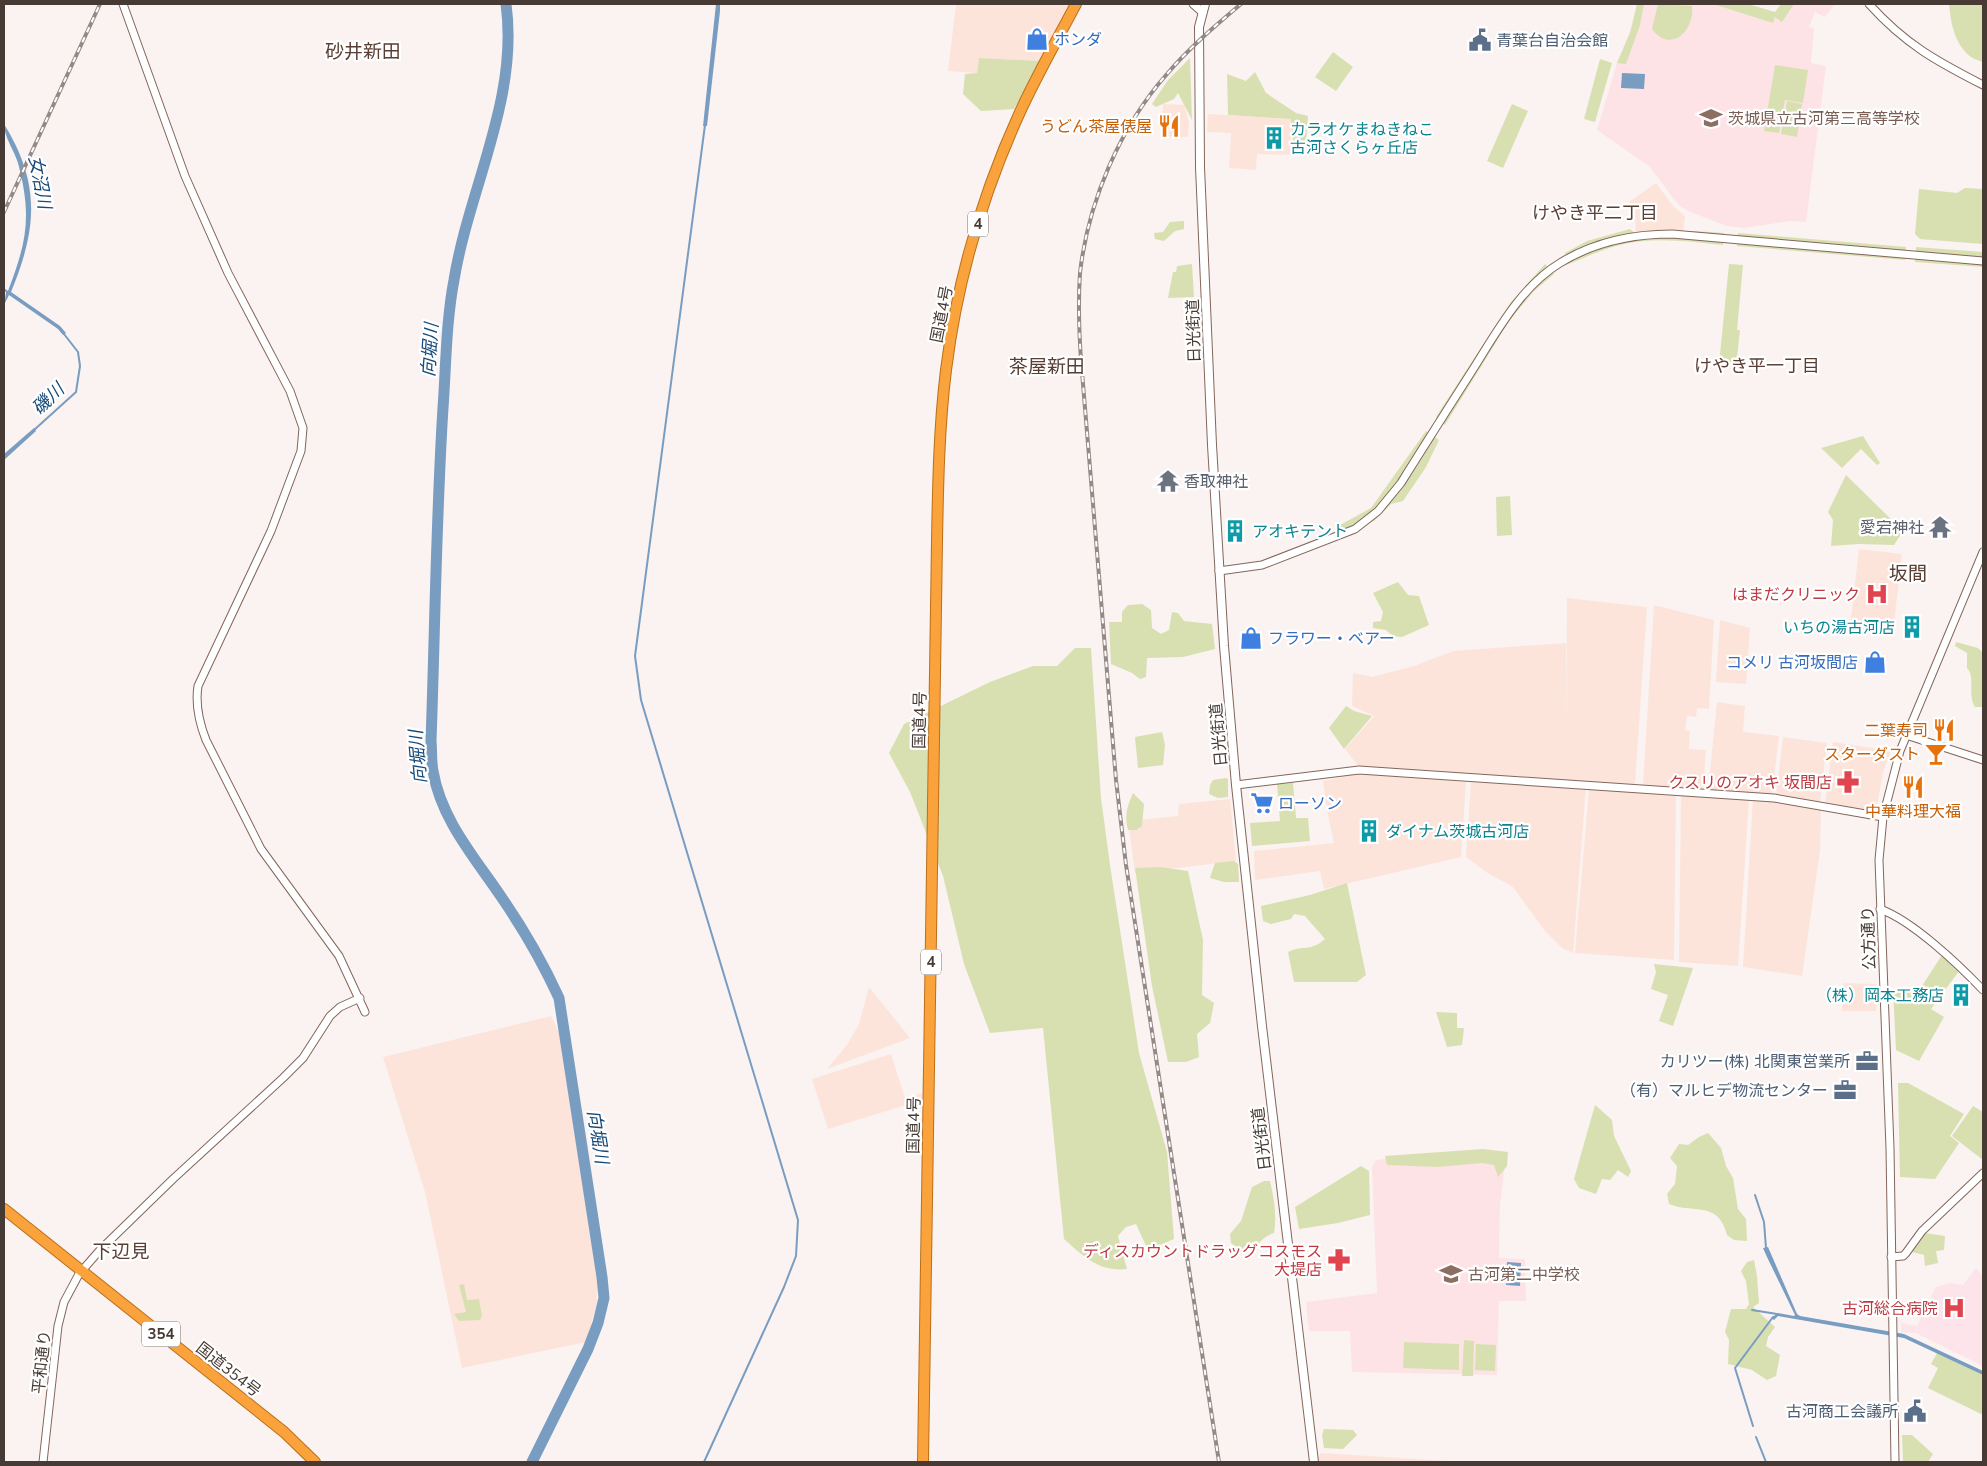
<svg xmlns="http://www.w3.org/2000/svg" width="1987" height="1466" viewBox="0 0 1987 1466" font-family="'Nunito Sans','Noto Sans JP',sans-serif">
<rect width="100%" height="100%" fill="#faf3f1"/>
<!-- built -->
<g fill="#fde4db">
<path d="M956,4H1072L1041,61L979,58L977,73L948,71Z"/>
<path d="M1163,104L1184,105L1189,122L1188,137L1161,136Z"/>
<path d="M1208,114L1292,119L1290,155L1257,154L1256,170L1229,168L1231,133L1207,132Z"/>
<path d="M1656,183L1673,206L1685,216L1683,233L1636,235L1635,211L1629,202Z"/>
<path d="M1859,549L1902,554L1893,632L1850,627Z"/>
<path d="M1567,598L1647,607L1635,784L1360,768L1345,749L1374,716L1352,706L1353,673L1372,677L1414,666L1453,651L1566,643V742Z"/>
<path d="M1654,605L1714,620L1709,709L1697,708L1696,717L1687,716L1685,730L1690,731L1689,749L1706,750L1703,790L1643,785Z"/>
<path d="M1720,620L1750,628L1746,684L1716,682Z"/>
<path d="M1717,702L1745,706L1743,732L1779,736L1772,796L1708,791Z"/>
<path d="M1783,737L1827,743L1820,803L1776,796Z"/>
<path d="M1833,742L1891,751L1883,772L1876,812L1825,804Z"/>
<path d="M1361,773L1466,782L1461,857L1324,889L1320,871L1255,880L1254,851L1334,843L1327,811L1323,781Z"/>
<path d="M1471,782L1586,788L1573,953L1562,948L1545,931L1513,887L1486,872L1466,857Z"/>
<path d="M1589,788L1676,794L1674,960L1575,953Z"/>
<path d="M1681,793L1749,799L1738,966L1679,962Z"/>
<path d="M1753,798L1821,807L1820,851L1802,976L1743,967Z"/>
<path d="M1230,799L1236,861L1135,873L1128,821L1178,816L1179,804Z"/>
<path d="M1843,983L1876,984V1011H1842Z"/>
<path d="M869,987L910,1038L827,1069L847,1045L859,1024Z"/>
<path d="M551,1016L560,1034L570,1073L597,1268V1303L586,1342L462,1368L425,1192L383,1057Z"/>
<path d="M891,1054L905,1098L922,1093V1100L828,1129L812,1079Z"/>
<path d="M1321,1453L1464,1462H1319L1318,1457Z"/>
</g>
<!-- education -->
<g fill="#fee3e6">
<path d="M1637,4H1737L1780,18L1791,4H1835L1825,17L1815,12L1809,27L1814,28L1811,63L1826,66L1806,222L1790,221L1744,228L1727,226L1693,213L1681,207L1673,198L1650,167L1597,130L1617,63L1633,24Z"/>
<path d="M1506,1154L1500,1206L1499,1258L1525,1259L1526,1301H1499L1497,1375L1352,1372L1350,1331H1309L1306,1302L1377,1293L1372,1167L1376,1160L1409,1156Z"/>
</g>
<!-- medical -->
<path fill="#fde3ea" d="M1976,1268L1983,1276V1366L1916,1333L1901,1332V1323L1917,1326L1936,1287L1950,1283L1963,1285Z"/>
<!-- green -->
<g fill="#d8e0b1">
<path d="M1637,4H1644L1640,25L1626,64L1617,63L1630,33Z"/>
<path d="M1658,4L1692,6C1695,31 1670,54 1652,29Z"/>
<path d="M1713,4H1748L1775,12L1781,4H1794L1782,22L1775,17L1773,23Z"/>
<path d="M1949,4H1983V62C1957,56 1951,27 1949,4Z"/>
<path d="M1333,52L1353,67L1336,91L1315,77Z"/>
<path d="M979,58L1041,61L1014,109L981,111L963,94L965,74L977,73Z"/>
<path d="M1190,58L1192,120L1178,93L1174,99L1156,107L1152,104L1168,80Z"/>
<path d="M1600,59L1612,63L1595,122L1584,119Z"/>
<path d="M1775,65L1808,70L1803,103L1785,100L1779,133L1764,131Z"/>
<path d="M1255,72L1266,93L1296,113L1308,116L1306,142L1293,141L1291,119L1228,115L1227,74L1246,81Z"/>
<path d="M1787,101L1802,104L1797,137L1781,134Z"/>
<path d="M1512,104L1528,111L1503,168L1487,161Z"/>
<path d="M1965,188L1983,189V244L1920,239L1915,234L1919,189L1957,193Z"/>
<path d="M1184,221V229L1175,231L1164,241L1155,239L1154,233L1163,232L1170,222Z"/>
<path d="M1630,229L1640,238L1685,237L1693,231L1724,233L1723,245C1687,241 1651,236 1616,246C1598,251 1582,259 1566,265L1565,253L1587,241Z"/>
<path d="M1738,233L1906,247L1905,260L1737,246Z"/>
<path d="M1916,247L1983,252V267L1915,262Z"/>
<path d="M1192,264L1194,297L1168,298L1173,272H1176L1177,266Z"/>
<path d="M1545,264L1554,274L1534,291L1509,321L1445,425L1436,417L1510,303Z"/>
<path d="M1729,264L1743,265L1737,330H1740L1736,366L1719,364Z"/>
<path d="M1426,431L1439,440L1426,467L1403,501L1391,504L1374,521L1342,531L1340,525L1371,508Z"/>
<path d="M1863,436L1880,463L1877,465L1861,449L1842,468L1821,448Z"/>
<path d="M1846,475L1903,531L1894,545L1858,544L1831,546L1833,520L1828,512Z"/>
<path d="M1510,496L1512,535L1497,536L1496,497Z"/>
<path d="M1398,582L1408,595L1419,596L1429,625L1402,637L1393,636L1386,630L1373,628V622L1381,621L1383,612L1373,593Z"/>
<path d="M1142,604L1151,610L1152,628L1161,634L1169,630L1172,612L1178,613L1184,621L1212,624L1215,649L1183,657L1147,658L1146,677L1140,679L1132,673L1111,664L1109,622H1122V612L1128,605Z"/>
<path d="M1956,642L1978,648L1983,653V707H1975C1967,693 1976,677 1967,668V653L1955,646Z"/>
<path d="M1075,648H1091L1101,798L1110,865L1139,1053L1167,1152L1174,1239L1148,1250L1136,1224L1126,1227L1118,1236L1127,1269C1099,1272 1084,1257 1064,1239L1043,1028L990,1033L964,964L943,876L910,792L889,753L904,724L990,682L1033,666H1057Z"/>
<path d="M1346,706L1354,711L1372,716L1344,749L1329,728Z"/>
<path d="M1162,732L1165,745L1163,765L1138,768L1135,737Z"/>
<path d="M1226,778L1228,779V797L1218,798L1209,794L1210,785L1213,780Z"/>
<path d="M1293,783L1296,818H1308L1310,841L1252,846L1250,823L1280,821L1277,784Z"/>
<path d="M1133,793L1144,804L1142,826L1136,830H1128C1124,815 1127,807 1133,793Z"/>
<path d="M1234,861L1238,864L1239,882H1224L1210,878L1215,863Z"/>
<path d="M1160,867L1188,871L1203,940L1202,995L1214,1003L1210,1023L1197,1034L1199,1057L1186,1062H1168L1152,986L1135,868Z"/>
<path d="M1347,883L1366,975L1357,982H1294L1288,952C1304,944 1309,953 1325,939L1305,916L1294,914L1291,919L1271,924L1263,921L1261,906L1310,895Z"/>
<path d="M1942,955L1959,971L1931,1009L1944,1017L1919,1061L1896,1050L1893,990L1918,992Z"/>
<path d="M1654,964L1693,968L1673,1026L1659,1021L1668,995L1651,989L1656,972Z"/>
<path d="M1436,1012L1457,1013V1028H1464L1462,1045L1447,1047Z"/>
<path d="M1898,1083H1908L1964,1114L1950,1136L1959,1143L1935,1179L1900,1177Z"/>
<path d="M1595,1105L1612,1120L1614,1136L1631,1171L1628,1177L1618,1170L1610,1180L1602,1179L1596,1194L1579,1188L1574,1179Z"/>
<path d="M1973,1106L1983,1112V1160L1952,1136Z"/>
<path d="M1708,1133L1721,1148L1726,1166L1733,1178L1738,1209L1746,1219L1747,1241L1734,1240L1727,1235C1719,1200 1692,1214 1669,1204L1667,1194L1675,1184L1677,1166L1670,1158L1679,1144L1688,1145L1699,1137Z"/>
<path d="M1483,1149L1508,1152L1507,1166L1498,1177L1494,1165L1482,1163L1438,1167L1387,1165L1385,1156Z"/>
<path d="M1361,1166L1369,1171L1370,1215L1338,1223L1299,1229L1295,1207Z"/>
<path d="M1264,1181H1270C1274,1198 1277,1216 1274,1233C1260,1237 1257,1250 1242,1252L1231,1243L1230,1234L1241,1221L1252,1187Z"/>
<path d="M1925,1233L1945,1236L1944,1250L1936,1251L1938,1263L1925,1266L1924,1255L1912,1252Z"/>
<path d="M1754,1260L1757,1276L1759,1303L1753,1307L1775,1327L1768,1337L1766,1346L1780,1355L1776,1376L1767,1380L1752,1370L1728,1364L1729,1340L1725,1332L1731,1309H1746L1749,1304L1746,1281L1741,1271L1747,1262Z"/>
<path d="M464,1284L467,1300L479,1299L482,1316L480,1320L459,1321L454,1314L466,1312L459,1285Z"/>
<path d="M1464,1340L1474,1341L1473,1376H1462Z"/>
<path d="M1404,1342L1459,1344V1370L1403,1368Z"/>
<path d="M1476,1344L1496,1345L1495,1371L1475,1370Z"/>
<path d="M1937,1353L1983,1375V1415L1928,1388L1938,1368L1931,1364Z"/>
<path d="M1324,1429L1353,1430L1357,1435L1343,1449L1324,1448L1322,1435Z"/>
<path d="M1902,1435H1912L1933,1454L1928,1462H1903Z"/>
</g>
<!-- water -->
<g fill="#799cc1">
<path d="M716,4H720V11L707,126H703Z"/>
<path d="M1622,73L1645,74L1644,89L1621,88Z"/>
<path d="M4,124C41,184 37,229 11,292L60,326L66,333L63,335L58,329L9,295L4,305L6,293L4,288L8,291C27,241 32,216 18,163C14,150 4,137 4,124Z"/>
<path d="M34,428L36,431L4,460V454Z"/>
<path d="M1768,1247L1797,1314L1800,1316L1904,1334L1983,1371V1375L1904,1338L1778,1316L1774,1320L1771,1318L1778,1313L1794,1316L1795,1315L1767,1257L1763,1248Z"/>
<path d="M1507,1262L1521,1263L1520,1286L1506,1285Z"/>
</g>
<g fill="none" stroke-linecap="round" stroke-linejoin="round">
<!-- stream -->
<g stroke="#799cc1" stroke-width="2">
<path d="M34,430L76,392L80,366L78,352L64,334"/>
<path d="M1755,1195L1764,1222L1766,1248"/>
<path d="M1752,1310L1777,1314"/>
<path d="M1753,1426L1735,1368L1773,1317"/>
<path d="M1756,1437L1766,1462"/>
<path d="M704,1462L784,1287L796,1256L798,1220L641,700L635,656L705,125"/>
</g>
<!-- river -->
<path stroke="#799cc1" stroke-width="11" d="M506,4C519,99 469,188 454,280C446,322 446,366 443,408C436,519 435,630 431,741C432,751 431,761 433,771C441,820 476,859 502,898C524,930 543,963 559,998L602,1277L604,1298L598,1323L588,1349L532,1462"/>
<defs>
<g id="tertiary">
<path d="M123,4L185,176L228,273L290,391L303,428L301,451L271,531L198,686C195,705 199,722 206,740L261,849L339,956L365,1012"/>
<path d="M1193,4L1201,11"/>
<path d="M1869,4C1905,44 1936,61 1983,85"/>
<path d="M1219,571L1262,565L1355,529L1378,511L1401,483C1424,446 1447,410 1470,374C1495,335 1520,287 1560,263C1594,242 1633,234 1672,234L1983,261"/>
<path d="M1906,735L1983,760"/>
<path d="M1236,785L1359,770L1774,798L1883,817"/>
<path d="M1880,909C1913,921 1959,965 1983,990"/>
<path d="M1891,1257L1903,1256L1906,1253L1922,1231L1983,1173"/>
<path d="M43,1462L58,1326L64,1302L79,1274L100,1250L173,1179L283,1078L303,1058L330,1016L340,1007L360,998"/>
<path d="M1895,1462L1890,1148L1879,860L1883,817L1900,751L1983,552"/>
</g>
<path id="secondary" d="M1205,4L1199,27L1200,167L1212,445L1224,646L1236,785L1262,1026L1314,1462"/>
<g id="trunk">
<path d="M4,1209L284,1432L315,1462"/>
<path d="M923,1462L937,541C938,484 939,427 946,370C957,281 983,193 1020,112C1037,75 1057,40 1076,4"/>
</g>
</defs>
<!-- tertiary casing -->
<use href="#tertiary" stroke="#83665b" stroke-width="9"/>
<!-- secondary casing -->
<use href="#secondary" stroke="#83665b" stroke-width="10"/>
<!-- trunk casing -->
<use href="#trunk" stroke="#bb6f19" stroke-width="12"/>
<!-- tertiary -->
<use href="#tertiary" stroke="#fff" stroke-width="7"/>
<!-- secondary -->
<use href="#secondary" stroke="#fff" stroke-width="8"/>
<!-- trunk -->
<use href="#trunk" stroke="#faa33c" stroke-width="10"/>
<defs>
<g id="rail">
<path d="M4,212L100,4"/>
<path d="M1219,1462L1126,865L1116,780L1081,360C1079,331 1078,302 1080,273C1088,202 1120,127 1167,74C1189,48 1215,26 1241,4"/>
</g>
</defs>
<!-- rail casing -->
<use href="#rail" stroke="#948985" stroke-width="4"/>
<!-- rail -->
<use href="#rail" stroke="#fff" stroke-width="2" stroke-dasharray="5.5" stroke-linecap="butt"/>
</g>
<!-- icons -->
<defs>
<symbol id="shop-bare" viewBox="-9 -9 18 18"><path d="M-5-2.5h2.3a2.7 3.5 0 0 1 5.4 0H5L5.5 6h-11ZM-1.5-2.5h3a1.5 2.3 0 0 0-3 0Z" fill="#3f7fe0" stroke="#fff" stroke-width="2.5" paint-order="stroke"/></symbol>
<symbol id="civic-bare" viewBox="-9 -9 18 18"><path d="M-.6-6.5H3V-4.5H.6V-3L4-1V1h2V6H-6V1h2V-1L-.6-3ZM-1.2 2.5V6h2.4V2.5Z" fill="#5c6f8a" stroke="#fff" stroke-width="2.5" paint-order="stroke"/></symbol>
<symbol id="school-bare" viewBox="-9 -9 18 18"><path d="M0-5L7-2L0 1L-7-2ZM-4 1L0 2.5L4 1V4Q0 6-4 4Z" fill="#8d6e63" stroke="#fff" stroke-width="2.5" paint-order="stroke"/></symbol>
<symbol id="restaurant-bare" viewBox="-9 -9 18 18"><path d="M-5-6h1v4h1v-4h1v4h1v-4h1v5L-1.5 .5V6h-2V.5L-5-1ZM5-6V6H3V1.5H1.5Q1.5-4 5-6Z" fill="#e8710a" stroke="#fff" stroke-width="2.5" paint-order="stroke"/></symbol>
<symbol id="building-bare" viewBox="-9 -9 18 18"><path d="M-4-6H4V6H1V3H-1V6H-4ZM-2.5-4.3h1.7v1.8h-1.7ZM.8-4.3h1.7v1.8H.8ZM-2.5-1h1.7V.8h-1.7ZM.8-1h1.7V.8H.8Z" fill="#0f9aa8" stroke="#fff" stroke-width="2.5" paint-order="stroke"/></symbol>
<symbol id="temple-bare" viewBox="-9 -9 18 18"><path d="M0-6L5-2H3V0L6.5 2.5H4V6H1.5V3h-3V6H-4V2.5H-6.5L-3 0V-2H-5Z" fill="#6b7280" stroke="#fff" stroke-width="2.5" paint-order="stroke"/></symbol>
<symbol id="hospital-bare" viewBox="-9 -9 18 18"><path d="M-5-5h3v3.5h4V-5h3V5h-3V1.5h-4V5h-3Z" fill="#e0444e" stroke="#fff" stroke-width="2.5" paint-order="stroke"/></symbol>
<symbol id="bar-bare" viewBox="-9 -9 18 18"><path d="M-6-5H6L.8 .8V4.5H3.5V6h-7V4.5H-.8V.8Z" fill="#e8710a" stroke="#fff" stroke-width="2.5" paint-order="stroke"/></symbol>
<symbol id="pharmacy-bare" viewBox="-9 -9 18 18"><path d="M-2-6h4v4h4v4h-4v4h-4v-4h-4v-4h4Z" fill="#e0444e" stroke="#fff" stroke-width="2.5" paint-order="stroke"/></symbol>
<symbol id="supermarket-bare" viewBox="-9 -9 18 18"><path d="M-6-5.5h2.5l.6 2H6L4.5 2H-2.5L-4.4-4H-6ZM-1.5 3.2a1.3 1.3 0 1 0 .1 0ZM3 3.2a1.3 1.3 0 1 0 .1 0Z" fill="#3f7fe0" stroke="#fff" stroke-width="2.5" paint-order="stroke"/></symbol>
<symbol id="office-bare" viewBox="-9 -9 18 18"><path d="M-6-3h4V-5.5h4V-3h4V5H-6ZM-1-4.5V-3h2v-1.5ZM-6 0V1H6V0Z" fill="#5c6f8a" stroke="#fff" stroke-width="2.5" paint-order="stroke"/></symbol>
</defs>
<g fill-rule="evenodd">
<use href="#shop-bare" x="1021" y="23" width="32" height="32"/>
<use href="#civic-bare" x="1464" y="24" width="32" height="32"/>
<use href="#school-bare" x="1695" y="102" width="32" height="32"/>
<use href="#restaurant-bare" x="1153" y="110" width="32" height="32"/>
<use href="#building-bare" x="1258" y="122" width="32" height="32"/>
<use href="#temple-bare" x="1152" y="465" width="32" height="32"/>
<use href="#temple-bare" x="1924" y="511" width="32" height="32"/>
<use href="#building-bare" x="1219" y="515" width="32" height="32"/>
<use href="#hospital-bare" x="1861" y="578" width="32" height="32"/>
<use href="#building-bare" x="1896" y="611" width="32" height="32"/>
<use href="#shop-bare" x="1235" y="622" width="32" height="32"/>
<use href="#shop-bare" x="1859" y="646" width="32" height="32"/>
<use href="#restaurant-bare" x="1928" y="714" width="32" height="32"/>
<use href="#bar-bare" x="1920" y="738" width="32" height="32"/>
<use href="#pharmacy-bare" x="1832" y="766" width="32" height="32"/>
<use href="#restaurant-bare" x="1897" y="771" width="32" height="32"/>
<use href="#supermarket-bare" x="1246" y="787" width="32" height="32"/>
<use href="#building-bare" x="1353" y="815" width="32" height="32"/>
<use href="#building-bare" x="1945" y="979" width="32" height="32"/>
<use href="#office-bare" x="1851" y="1045" width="32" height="32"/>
<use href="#office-bare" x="1829" y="1074" width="32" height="32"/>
<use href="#pharmacy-bare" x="1323" y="1244" width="32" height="32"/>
<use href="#school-bare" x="1435" y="1258" width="32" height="32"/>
<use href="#hospital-bare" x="1938" y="1292" width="32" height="32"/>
<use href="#civic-bare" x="1899" y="1395" width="32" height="32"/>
</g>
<g text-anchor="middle" stroke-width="4.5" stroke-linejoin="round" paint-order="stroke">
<!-- shield labels -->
<g fill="#fff" stroke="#7e7571" stroke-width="1">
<rect x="968" y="211.5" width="20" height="25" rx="4"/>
<rect x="921" y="949.5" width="20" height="25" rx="4"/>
<rect x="142" y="1321.5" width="38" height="25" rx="4"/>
</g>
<g font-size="15" font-weight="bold" fill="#473a34">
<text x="978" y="229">4</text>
<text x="931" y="967">4</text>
<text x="161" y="1339">354</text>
</g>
<!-- shop labels -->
<g font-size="16" fill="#366cbe" stroke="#fff" text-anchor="start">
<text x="1054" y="45">ホンダ</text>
<text x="1268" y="644">フラワー・ベアー</text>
<text x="1858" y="668" text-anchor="end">コメリ 古河坂間店</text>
<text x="1278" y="809">ローソン</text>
</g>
<!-- service labels -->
<g font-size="16" fill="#4e5e75" stroke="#fff" text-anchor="end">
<text x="1496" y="46" text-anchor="start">青葉台自治会館</text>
<text x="1850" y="1067">カリツー(株) 北関東営業所</text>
<text x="1828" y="1096">（有）マルヒデ物流センター</text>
<text x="1898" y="1417">古河商工会議所</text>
</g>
<!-- education labels -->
<g font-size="16" fill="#785e54" stroke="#fff" text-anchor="start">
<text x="1728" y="124">茨城県立古河第三高等学校</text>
<text x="1468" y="1280">古河第二中学校</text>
</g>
<!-- food labels -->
<g font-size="16" fill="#c56008" stroke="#fff" text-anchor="end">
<text x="1152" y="132">うどん茶屋俵屋</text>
<text x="1928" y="736">二葉寿司</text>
<text x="1920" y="760">スターダスト</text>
<text x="1913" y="817" text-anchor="middle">中華料理大福</text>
</g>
<!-- culture labels -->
<g font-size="16" fill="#0d838f" stroke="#fff" text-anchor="start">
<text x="1290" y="135">カラオケまねきねこ<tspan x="1290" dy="18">古河さくらヶ丘店</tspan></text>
<text x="1252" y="537">アオキテント</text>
<text x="1895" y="633" text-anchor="end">いちの湯古河店</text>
<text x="1386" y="837">ダイナム茨城古河店</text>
<text x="1944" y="1001" text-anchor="end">（株）岡本工務店</text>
</g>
<!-- street labels -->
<g font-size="16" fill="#473a34" stroke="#fff">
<text transform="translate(941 314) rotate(-79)" y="6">国道4号</text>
<text transform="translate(1193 331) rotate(-92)" y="6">日光街道</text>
<text transform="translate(919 720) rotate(-89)" y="6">国道4号</text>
<text transform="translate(1218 735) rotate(-95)" y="6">日光街道</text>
<text transform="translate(1868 938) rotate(-92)" y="6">公方通り</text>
<text transform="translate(913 1125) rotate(-89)" y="6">国道4号</text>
<text transform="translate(1261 1139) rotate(-97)" y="6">日光街道</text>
<text transform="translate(41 1362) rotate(-84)" y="6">平和通り</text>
<text transform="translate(229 1369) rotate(38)" y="6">国道354号</text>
</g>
<!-- worship labels -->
<g font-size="16" fill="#5b616d" stroke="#fff" text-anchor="start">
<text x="1184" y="487">香取神社</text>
<text x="1924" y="533" text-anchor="end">愛宕神社</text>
</g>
<!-- health labels -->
<g font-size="16" fill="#be3a42" stroke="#fff" text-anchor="end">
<text x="1860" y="600">はまだクリニック</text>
<text x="1832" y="788">クスリのアオキ 坂間店</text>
<text x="1322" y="1257">ディスカウントドラッグコスモス<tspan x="1322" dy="18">大堤店</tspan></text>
<text x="1938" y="1314">古河総合病院</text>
</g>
<!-- water labels -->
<g font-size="18" font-style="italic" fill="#164a7a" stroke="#fff">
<text transform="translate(40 182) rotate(79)" y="6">女沼川</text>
<text transform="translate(430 350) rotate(-86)" y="6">向堀川</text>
<text transform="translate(48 399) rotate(-44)" y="6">磯川</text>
<text transform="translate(418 757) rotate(-95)" y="6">向堀川</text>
<text transform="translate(598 1137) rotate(81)" y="6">向堀川</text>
</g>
<!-- neighbourhood labels -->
<g font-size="18" fill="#593e34" stroke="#fff">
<text x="1595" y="219">けやき平二丁目</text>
<text x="1757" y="372">けやき平一丁目</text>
</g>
<!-- quarter labels -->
<g font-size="19" fill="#593e34" stroke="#fff">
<text x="363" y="58">砂井新田</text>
<text x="1047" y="373">茶屋新田</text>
<text x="1908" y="580">坂間</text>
<text x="121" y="1258">下辺見</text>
</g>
</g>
<!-- border -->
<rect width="1987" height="1466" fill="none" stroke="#473a34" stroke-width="10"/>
</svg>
